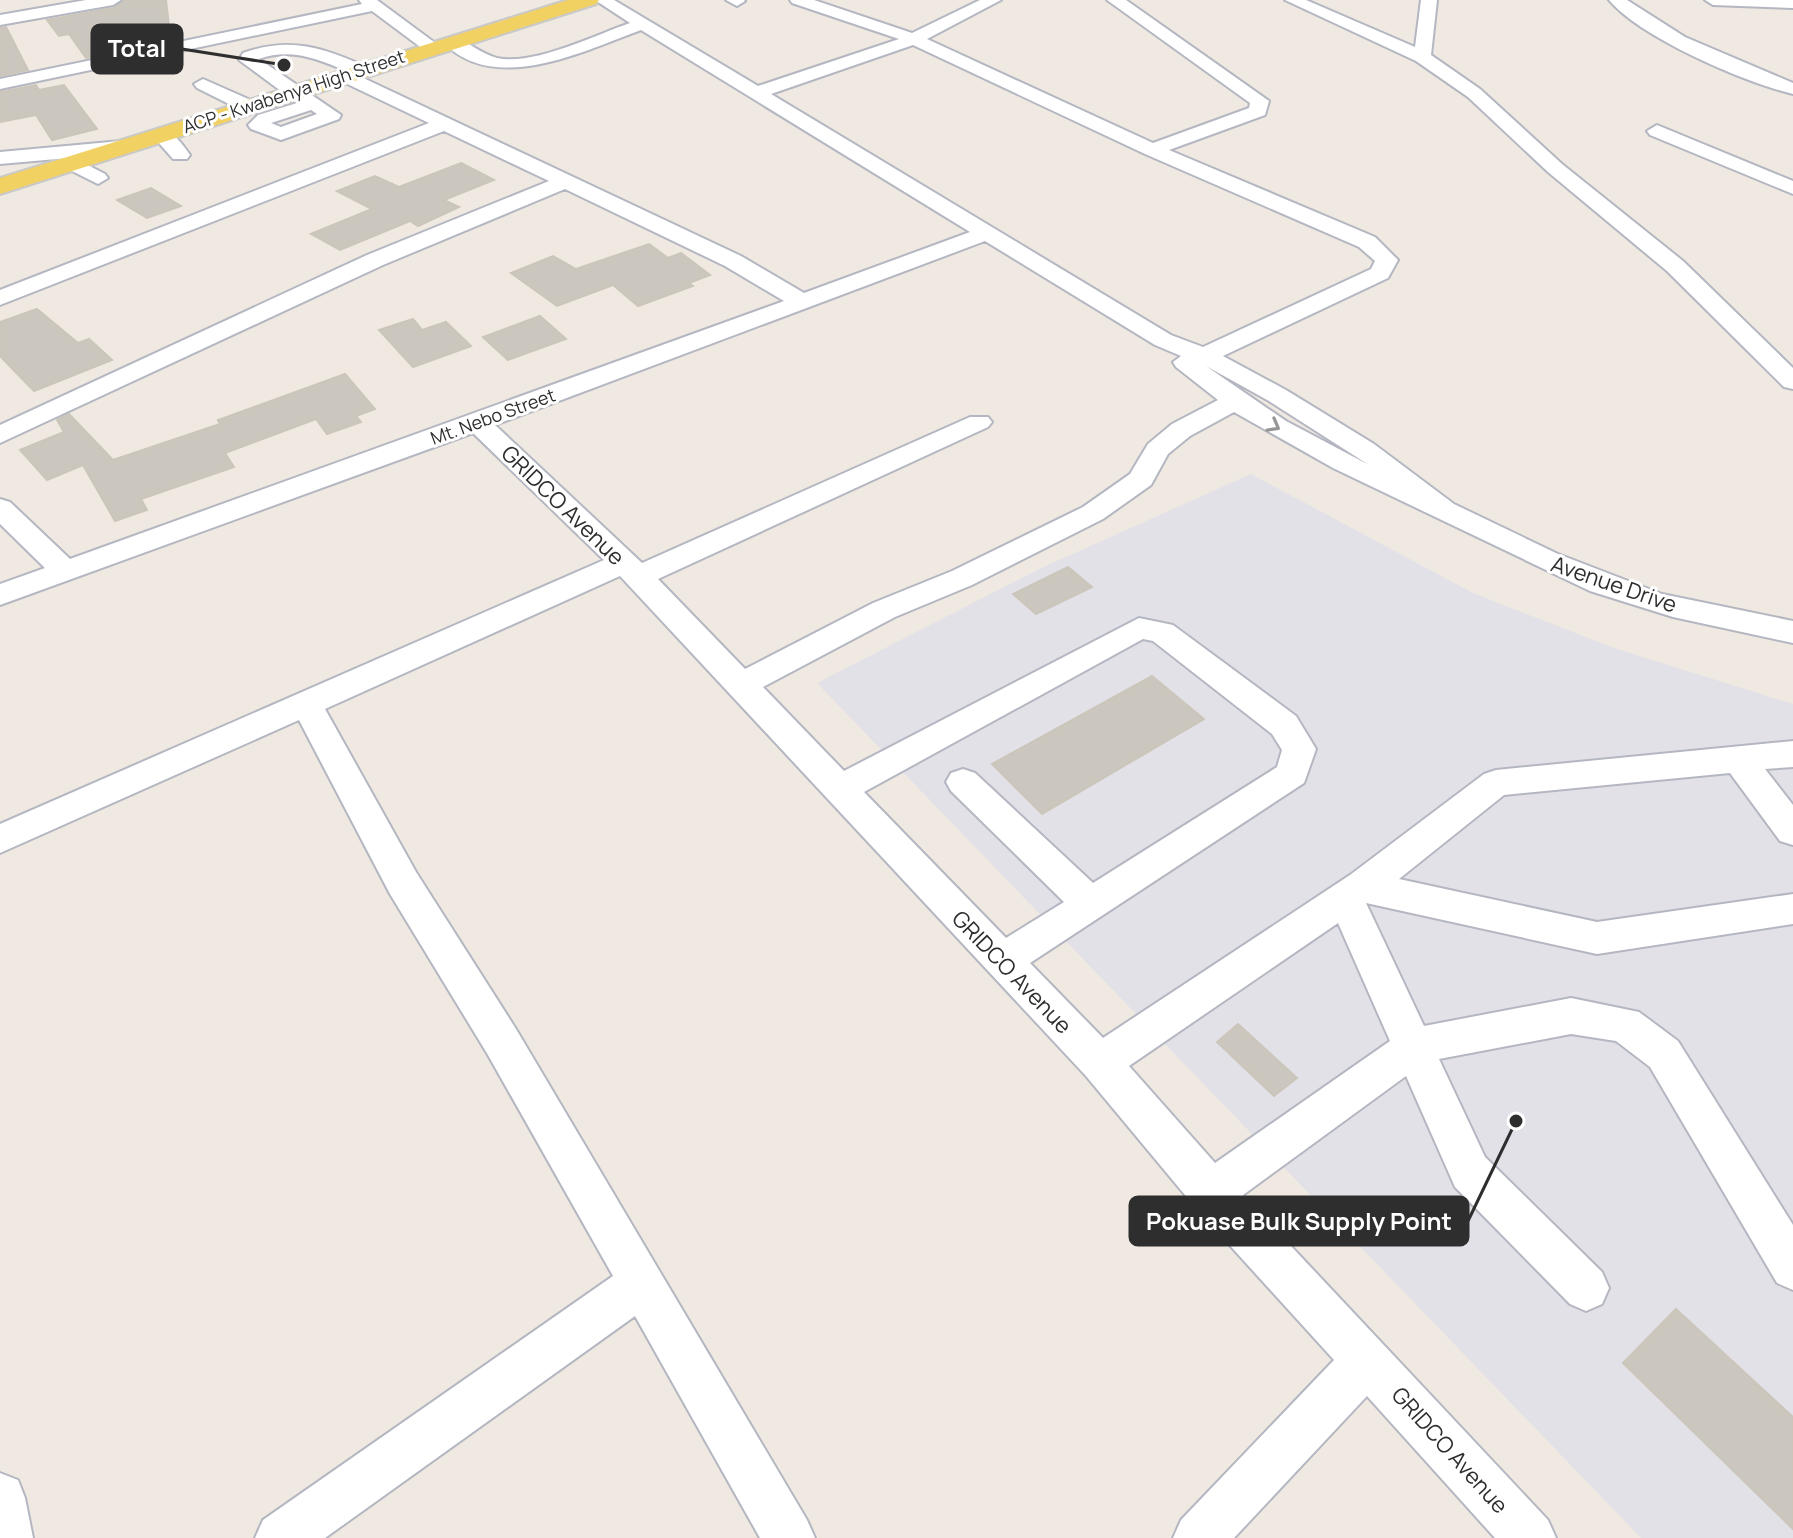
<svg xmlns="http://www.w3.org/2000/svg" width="1793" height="1538" viewBox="0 0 1793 1538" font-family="Manrope,sans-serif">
<rect width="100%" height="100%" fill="#efe9e1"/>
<!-- industrial -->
<path fill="#e3e1e8" d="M1251,474L1473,593L1614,648L1793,704V1538H1641L817,683L1039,569Z"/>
<!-- building -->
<g fill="#cbc7bf" stroke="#cbc5ba" stroke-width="2">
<path d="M124,0H166L170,35L108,47L113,53L86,58L69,34L59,36L47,20L114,8Z"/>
<path d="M6,27L28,70L0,76V28Z"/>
<path d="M36,85L39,90L64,85L97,129L52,140L36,115L0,122V92Z"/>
<path d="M461,163L494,180L444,200L459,207L418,226L410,221L340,250L311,234L372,209L337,191L375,176L399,187Z"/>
<path d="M151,188L181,206L147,218L117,200Z"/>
<path d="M649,244L668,258L681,253L710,275L689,283L693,286L638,306L613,285L557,306L511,273L553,256L576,269Z"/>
<path d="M37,309L78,343L89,339L112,360L34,391L0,356V322Z"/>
<path d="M540,316L566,339L508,360L483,337Z"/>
<path d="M413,319L422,330L446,322L471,346L413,367L379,330Z"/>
<path d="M345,374L375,409L356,416L361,422L327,434L316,419L225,453L234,467L141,499L147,510L115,521L83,465L47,480L20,450L64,432L57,420L69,414L113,460L220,424L218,420Z"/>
<path d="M1068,567L1092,587L1036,614L1013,594Z"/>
<path d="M1152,676L1204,719L1042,814L992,764Z"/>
<path d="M1238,1024L1297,1078L1274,1096L1217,1042Z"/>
<path d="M1676,1309L1793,1417V1529L1623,1363Z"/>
</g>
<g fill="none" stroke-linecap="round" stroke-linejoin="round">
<defs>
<g id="minor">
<path d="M86,0H121L113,5L0,25V15Z"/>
<path d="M359,0H377L442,48L433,53L427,52L372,11L0,89V79L362,4Z"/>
<path d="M595,0H614L758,86L899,39L792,3L790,0H814L912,33L980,0H1001L927,39L1153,143L1249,108L1250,103L1107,0H1126L1269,101L1265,115L1169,150L1375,237L1398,260L1388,278L1223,356L1286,390L1374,444L1454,504L1558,554L1662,594L1793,621V643L1673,617L1590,591L1333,468L1234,412L1190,436L1168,454L1151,485L1103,519L972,585L895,617L763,687L844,771L1139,618L1173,625L1296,716L1316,749L1304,783L1030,963L1103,1038L1350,875L1484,774L1496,770L1793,741V767L1765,769L1793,805V845L1780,841L1730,773L1504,795L1399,879L1597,922L1793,894V924L1597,954L1366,903L1424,1026L1571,998L1639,1012L1678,1041L1793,1225V1290L1777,1283L1650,1067L1616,1041L1571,1034L1439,1059L1485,1157L1602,1272L1609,1288L1602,1304L1586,1311L1570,1304L1455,1187L1406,1076L1243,1195L1548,1520L1556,1538H1495L1367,1396L1234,1538H1173L1181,1520L1334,1360L1195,1207L1086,1076L620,576L325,709L416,872L516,1029L807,1520L815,1538H760L635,1316L325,1538H255L263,1520L613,1276L488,1055L390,894L299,720L0,853V824L604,560L473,433L0,605V584L45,568L0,524V499L10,502L70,559L784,301L725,266L565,189L383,265L0,443V425L367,255L549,181L444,131L0,305V290L429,123L339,80L336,76L339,72L346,71C316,58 290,48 259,59L341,115L339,119L281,140L251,129L248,125L258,115L297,103L239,60L243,53C292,36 322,48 367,67L370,71L367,75L359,76L741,256L804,293L970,232L641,30C584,51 494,96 443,42L452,37C468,41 481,54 497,58C533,66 595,35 630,23ZM913,45L1145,154L1359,247L1375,261L1371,269L1203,347L1171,335L771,94ZM311,110L317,114L281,127L271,123ZM985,241L1155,345L1181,356L1173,362L1176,367L1218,400L1172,424L1148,444L1130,474L1083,507L952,571L873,603L745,669L658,579L988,427L992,422L988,417H970L642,563L495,425ZM1206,366L1269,401L1369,465L1286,421ZM1143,639L1153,641L1272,734L1282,750L1277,767L1093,883L975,773L963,769L951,773L946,782L951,791L1064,902L1006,938L864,792ZM1338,923L1390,1041L1215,1163L1129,1066Z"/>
<path d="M726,0H744L745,1L737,6Z"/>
<path d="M1285,0H1306L1415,47L1421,0H1437L1431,55L1480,89L1562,164L1683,261L1793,368V389L1784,387L1667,271L1548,172L1468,97L1416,61Z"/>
<path d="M1609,0H1627L1685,37L1793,83V94C1744,82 1641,38 1609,0Z"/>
<path d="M1705,0H1793V8L1713,5Z"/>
<path d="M203,79L255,102L257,106L248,112L241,110L197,88L194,84Z"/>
<path d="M1657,125L1793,181V194L1650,135L1647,131Z"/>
<path d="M161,128C173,131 183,145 190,155L187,159H173L151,134Z"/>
<path d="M121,141L128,143L131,147L128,151L72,157L105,174L108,178L98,184L64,167L61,163L68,158L0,164V152Z"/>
<path d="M0,1473L18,1480L25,1498L33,1538H0Z"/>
</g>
<path id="major" d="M568,0H599L596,4L0,194V178Z"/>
</defs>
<!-- minor casing -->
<use href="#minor" stroke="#b4b7c1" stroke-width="4"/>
<!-- major casing -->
<use href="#major" stroke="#c9c9c9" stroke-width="4"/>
<!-- minor -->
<use href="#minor" fill="#fff" fill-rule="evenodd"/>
<!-- major -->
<use href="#major" fill="#f2d163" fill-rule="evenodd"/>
</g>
<!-- one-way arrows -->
<defs><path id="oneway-chevron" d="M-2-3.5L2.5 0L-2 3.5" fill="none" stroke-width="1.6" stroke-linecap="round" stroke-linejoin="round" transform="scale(2)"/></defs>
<use stroke="#969696" href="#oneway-chevron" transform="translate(1274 426) rotate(29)"/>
<g text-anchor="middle" stroke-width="6" stroke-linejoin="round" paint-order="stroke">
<!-- far-street labels -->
<g font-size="18" fill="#2e2e2e" stroke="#fff">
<text transform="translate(294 92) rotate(-18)" y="6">ACP - Kwabenya High Street</text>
<text transform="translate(493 417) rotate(-20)" y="6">Mt. Nebo Street</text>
</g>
<!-- street labels -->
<g font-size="22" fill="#2e2e2e" stroke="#fff">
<text transform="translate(563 505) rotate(44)" y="8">GRIDCO Avenue</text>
<text transform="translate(1614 584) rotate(19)" y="8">Avenue Drive</text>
<text transform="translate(1012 972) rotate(46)" y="8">GRIDCO Avenue</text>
<text transform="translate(1450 1450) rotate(48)" y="8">GRIDCO Avenue</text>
</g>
</g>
<!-- callouts -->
<path fill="none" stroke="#2e2e2e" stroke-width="3" d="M284 65L182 49M1516 1121L1468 1221"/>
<g fill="#2e2e2e" stroke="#fff" stroke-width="3">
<circle cx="284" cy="65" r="8"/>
<circle cx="1516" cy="1121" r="8"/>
</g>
<g fill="#2e2e2e" stroke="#2e2e2e" stroke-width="3">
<rect x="92" y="25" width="90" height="48" rx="8"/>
<rect x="1130" y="1197" width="338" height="48" rx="8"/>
</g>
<g font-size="24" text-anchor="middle" font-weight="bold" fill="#fff">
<text x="137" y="57">Total</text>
<text x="1299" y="1230">Pokuase Bulk Supply Point</text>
</g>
</svg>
